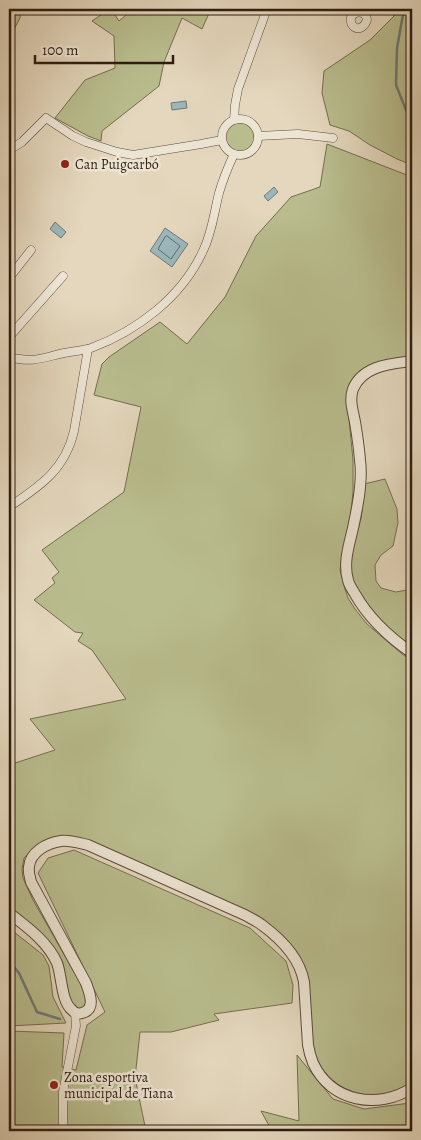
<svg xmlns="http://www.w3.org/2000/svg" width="421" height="1140" viewBox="0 0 421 1140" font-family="Alegreya,serif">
<rect width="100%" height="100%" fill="#e4d7bd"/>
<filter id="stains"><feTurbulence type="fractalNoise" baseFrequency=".004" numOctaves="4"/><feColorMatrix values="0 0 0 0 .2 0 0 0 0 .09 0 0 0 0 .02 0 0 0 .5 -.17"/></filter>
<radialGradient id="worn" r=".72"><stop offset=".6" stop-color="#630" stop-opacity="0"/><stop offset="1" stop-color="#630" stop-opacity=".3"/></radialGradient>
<!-- green -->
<g fill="#b9bd8e" stroke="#746d4f">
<path d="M9,9H21L20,18L10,37L9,36Z"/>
<path d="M110,9H111L119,21L133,9H211L202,29L182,18L164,62L159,86L102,131L101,141L88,136L55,118L85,80L115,68L114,36L92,21Z"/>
<path d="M394,9H412V165L397,159L370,145L349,131L330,125L322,93L324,71L370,40L394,16Z"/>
<circle cx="240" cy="137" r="15"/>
<path d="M327,144L412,177V358L378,362L366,368L348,409L353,460V492L350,521L342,555L340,570L345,589L348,598L355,609L367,624L402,654L412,661V1083C400,1093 382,1098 366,1095C341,1091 320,1075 314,1050C312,1042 311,1033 309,1024C307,1009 304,994 302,978C300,971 300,959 296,952C291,943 283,937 275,931L98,844L84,839L73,837L34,848L24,858L22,869L23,878L33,900L86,993C87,1001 87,1005 81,1010L72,1004L68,997L61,965L9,909V765L55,750L30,719L126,699L92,650L78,641L83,633L75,632L34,600L55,583L52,578L59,572L42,550L124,492L141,407L94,395L102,364L109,357L160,322L187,344L225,297L256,236L291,197L320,187Z"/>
<path d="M385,479L397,509L398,523L393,546L381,555L375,565L376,581L381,588L396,592L412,589V647C382,624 344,594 351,552C353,540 359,530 361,518C363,507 363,495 364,484Z"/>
<path d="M74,850L250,928L286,961L293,985L292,1003L214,1014L219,1020L171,1032H140L135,1078L146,1131H9V1031L64,1033L62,1067L76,1070L87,1025L105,1012L38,873L48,858Z"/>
<path d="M9,928L43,955L49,966L53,997L66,1023L9,1026Z"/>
<path d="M297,1055L333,1099L364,1109L410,1103L412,1100V1131H272L261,1111L299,1121Z"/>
</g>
<!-- water -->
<g fill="#9ab7bb" stroke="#6f7977">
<path d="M186,101L187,108L172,110L171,103Z"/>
<path d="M274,187L278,192L268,201L264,196Z"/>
<path d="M55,222L66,232L61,238L50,229Z"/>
<path d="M165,228L188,244L172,267L150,251Z"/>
</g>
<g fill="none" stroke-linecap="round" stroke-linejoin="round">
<!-- shore -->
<path stroke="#646a66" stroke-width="1" d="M167,236L180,246L171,259L158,249L165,237Z"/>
<!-- stream -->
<g stroke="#6f7977" stroke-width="2.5">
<path d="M404,9L397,48L396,85L406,110L412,116"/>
<path d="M9,961L19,973L37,1012L60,1019"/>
</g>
<defs>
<g id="minor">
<path d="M362,9C363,13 367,16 367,20C366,23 365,25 362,27C350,34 344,9 363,13"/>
<circle cx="240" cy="137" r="18"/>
<path d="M234,120L235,105L238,89L267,9"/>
<path d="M258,136L298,134L333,138"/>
<path d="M9,150L22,142L46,118L73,136L86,142L117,152L133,155L201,144L222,140"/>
<path d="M9,278L31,250"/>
<path d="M9,337L63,276"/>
<path d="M9,357C34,363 41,358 64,353C73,351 82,351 91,348C137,331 182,297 203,251C212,233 214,213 219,193C223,179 228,167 234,154"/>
<path d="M9,507C40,486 65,470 74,431L88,349"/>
<path d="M63,1131V1092L76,1026L75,1013"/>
</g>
<g id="tertiary">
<path d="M412,361C391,364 363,365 353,389C349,400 353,411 355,422C357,434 359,447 360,460C361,468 361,478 360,487C359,500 356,514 353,528C349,545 343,563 348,580C349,585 352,589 355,594C369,619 389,637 412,653"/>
<path d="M9,913C27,927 47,941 57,963C62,976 61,1001 72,1010C74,1013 79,1014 82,1013C97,1009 89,992 86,983L31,882C30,877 28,872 29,867C30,852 47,843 61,841C70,840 79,843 88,845L245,915C250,918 257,921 262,925C281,939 300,959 304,982L308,1045C309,1051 311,1058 313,1063C331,1102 378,1110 412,1088"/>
</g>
</defs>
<!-- minor casing -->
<use href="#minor" stroke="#5c4c3b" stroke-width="9"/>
<!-- tertiary casing -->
<use href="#tertiary" stroke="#5c4c3b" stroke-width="12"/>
<!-- minor -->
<use href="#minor" stroke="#ede5d4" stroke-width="8"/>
<!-- tertiary -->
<use href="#tertiary" stroke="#ede5d4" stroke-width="10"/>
</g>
<!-- markers -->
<g fill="#8f2418" stroke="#ede5d4" stroke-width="2">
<circle cx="65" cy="164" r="5"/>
<circle cx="54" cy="1085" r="5"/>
</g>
<g text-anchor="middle" stroke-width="5" stroke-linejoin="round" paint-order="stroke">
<!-- poi labels -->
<g font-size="14" fill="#2f1d10" stroke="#ede5d4" text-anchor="start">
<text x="75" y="169">Can Puigcarbó</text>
<text x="64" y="1082">Zona esportiva<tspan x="64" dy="16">municipal de Tiana</tspan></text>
</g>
</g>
<!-- margin -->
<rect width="421" height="1140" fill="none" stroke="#e4d7bd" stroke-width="30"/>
<rect x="10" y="10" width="401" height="1120" fill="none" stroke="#2f1d10" stroke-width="2.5"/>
<rect x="15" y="15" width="391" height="1110" fill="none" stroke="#2f1d10"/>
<!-- scale -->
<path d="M35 55v8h138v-8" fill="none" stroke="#2f1d10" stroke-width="2.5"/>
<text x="42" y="55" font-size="15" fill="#2f1d10" stroke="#ede5d4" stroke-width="4" paint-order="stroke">100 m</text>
<rect width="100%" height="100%" filter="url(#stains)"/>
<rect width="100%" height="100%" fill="url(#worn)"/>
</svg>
